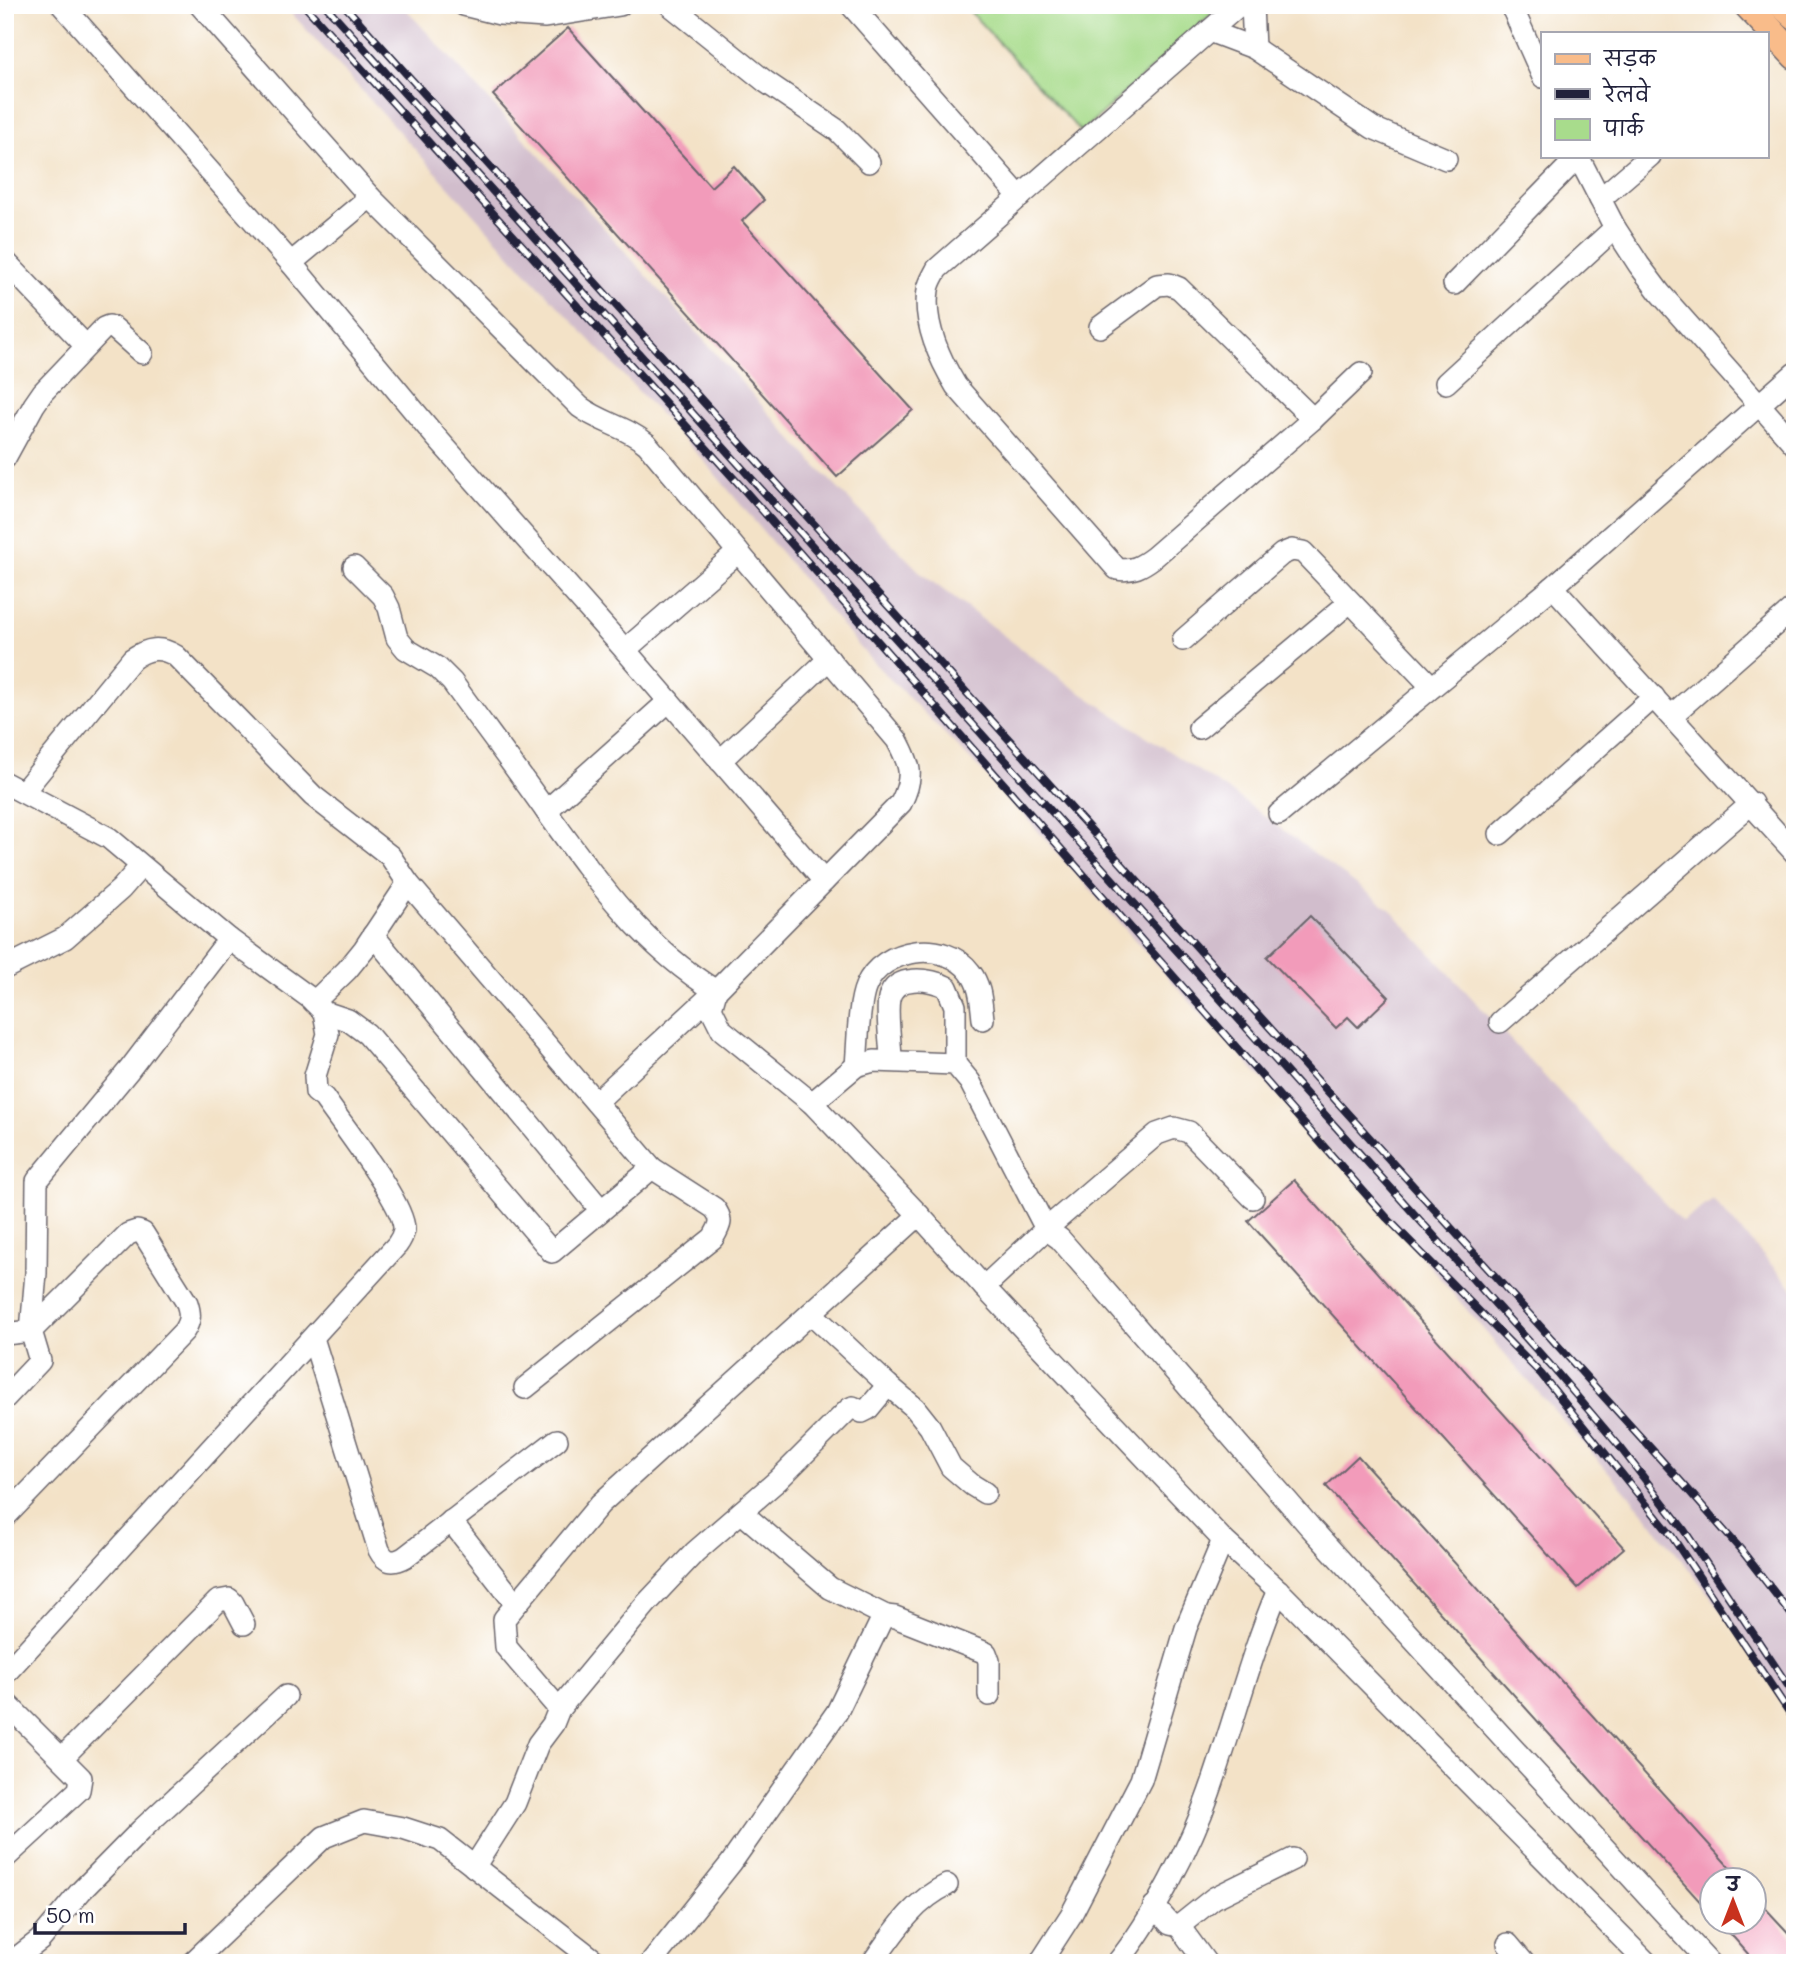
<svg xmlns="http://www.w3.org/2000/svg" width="1800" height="1968" viewBox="0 0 1800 1968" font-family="Mali,'Playpen Sans Deva',sans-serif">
<rect width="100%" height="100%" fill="#fff"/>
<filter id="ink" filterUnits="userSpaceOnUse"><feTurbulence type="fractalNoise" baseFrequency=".0143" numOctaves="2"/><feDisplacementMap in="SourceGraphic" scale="14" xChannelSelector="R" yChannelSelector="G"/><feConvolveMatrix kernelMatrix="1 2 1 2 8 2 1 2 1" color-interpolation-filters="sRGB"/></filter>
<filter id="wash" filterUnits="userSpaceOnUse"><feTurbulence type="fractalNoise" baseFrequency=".00686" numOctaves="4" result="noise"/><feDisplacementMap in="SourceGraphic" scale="28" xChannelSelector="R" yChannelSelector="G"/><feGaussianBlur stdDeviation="1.57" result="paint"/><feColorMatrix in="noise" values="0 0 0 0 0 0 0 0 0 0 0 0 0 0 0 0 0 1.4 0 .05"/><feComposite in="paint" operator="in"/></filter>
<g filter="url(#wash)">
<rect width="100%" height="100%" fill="#f3e2c7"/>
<!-- industrial -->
<path fill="#d1bdcc" d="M284,5H402L547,164L815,465L922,574L1071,686L1241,799L1390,909L1516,1046L1682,1222L1713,1200L1795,1291V1717L1741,1634L1631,1497L1506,1356L1356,1179L1183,994L1008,797L869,658L705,462L528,274Z"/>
<!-- green -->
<path fill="#a8dc8c" stroke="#657f64" stroke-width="2" d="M964,5H1222L1081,132Z"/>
<g id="blocks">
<!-- building -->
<g fill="#f29bba">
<path d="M568,28L711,187L734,166L764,200L742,221L913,410L837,477L493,95Z"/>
<path d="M1310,916L1389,997L1358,1027L1348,1017L1336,1028L1267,957Z"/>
<path d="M1294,1180L1624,1548L1578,1588L1248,1221Z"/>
<path d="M1358,1456L1741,1880H1712V1915L1326,1486Z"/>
<path d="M1754,1896L1795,1940V1963H1756L1720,1922H1754Z"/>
</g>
</g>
</g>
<g filter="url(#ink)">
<use href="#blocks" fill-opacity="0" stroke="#6b656c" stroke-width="2"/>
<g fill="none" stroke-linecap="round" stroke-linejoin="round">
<defs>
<g id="minor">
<path d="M62,5L291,263L435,436L625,650L824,881"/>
<path d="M200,5L370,197L580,407C602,423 627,427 647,444L897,740C911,766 914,776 901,803L716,991L711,1008L722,1030L812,1103L919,1215"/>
<path d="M464,5L500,14L545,17L620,5"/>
<path d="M670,5L766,82L837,130L869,162"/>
<path d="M851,5L1020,197"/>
<path d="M1239,5L937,269C934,275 929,282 928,290C923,323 939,358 956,386L1117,569C1132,572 1142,566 1154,557L1313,419L1361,373"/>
<path d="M1252,5L1254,48"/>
<path d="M1511,5L1543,77"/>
<path d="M1209,31L1254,48L1373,128L1446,159"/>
<path d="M1578,156L1615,228L1639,265L1660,293L1795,445"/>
<path d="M1600,199L1650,156"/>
<path d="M5,261L86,346"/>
<path d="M291,263L370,197"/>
<path d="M1454,284L1579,156"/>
<path d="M1100,327L1157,285L1169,284L1179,288L1313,419"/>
<path d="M1446,383L1615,228"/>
<path d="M5,458L34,405L43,392L104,328L109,326L115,329L142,353"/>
<path d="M354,567L383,596L389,608L397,638L406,649L438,668L452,682C483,725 515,767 546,811C595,879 642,946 716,991L596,1102"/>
<path d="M1553,587L1795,853"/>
<path d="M1183,640L1282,554L1292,550L1303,552L1432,687"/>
<path d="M625,650L738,552"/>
<path d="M1671,716L1795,607"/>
<path d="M1199,728L1350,602"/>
<path d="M720,761L829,659"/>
<path d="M5,783L109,838L229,939L129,1070L37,1181L36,1273L31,1331L5,1334"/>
<path d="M23,792L132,659C148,648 160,646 176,656L313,796L390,856L408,883"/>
<path d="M546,811L669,701"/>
<path d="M1279,814L1553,587L1795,373"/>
<path d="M1500,834L1654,697"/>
<path d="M373,935L601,1210"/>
<path d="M5,968L65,938L121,889L141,866"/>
<path d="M314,1002L347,970L364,949L408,883L652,1168L552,1252L367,1034L348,1020L324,1012"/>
<path d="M1500,1022L1752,803"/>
<path d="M891,1061C891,1044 886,1014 889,999C894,973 930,979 947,987L955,1006V1064"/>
<path d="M856,1066C858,1045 858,1004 866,986C882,947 946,939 970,972C981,986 981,1002 983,1019"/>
<path d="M812,1103L856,1066L874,1061L955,1064L970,1082L1046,1229L1157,1134L1174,1128L1189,1132L1253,1198"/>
<path d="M984,1287L1223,1540L1278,1590L1647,1963"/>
<path d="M811,1313L888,1385L915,1408L930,1427L951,1467L972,1485L985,1493"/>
<path d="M313,1338L379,1550C385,1562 393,1564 405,1557L557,1440"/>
<path d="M525,1388L713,1238C720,1226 724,1220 714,1208L652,1168"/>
<path d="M5,1398L40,1361L31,1331L128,1234L137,1231L143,1233L187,1303C191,1315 190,1321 184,1331L5,1517"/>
<path d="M741,1512L830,1588L886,1616"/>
<path d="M451,1521L516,1604"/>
<path d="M5,1674L397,1245C400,1241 403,1235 404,1230C406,1205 340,1122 324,1098L316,1092L315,1076L328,1034L324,1012L310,998L229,939"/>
<path d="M5,1702L81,1778L79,1790L5,1858"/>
<path d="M559,1709L506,1647L504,1619L600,1504L919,1215L984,1287L1046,1229L1060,1239L1310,1527L1710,1963"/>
<path d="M62,1758L218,1601L229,1599L233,1603L244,1624"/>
<path d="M474,1867L515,1803L538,1744L553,1724L559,1709L646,1604L695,1552L778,1480L849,1409L853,1407L862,1412L868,1409L888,1385"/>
<path d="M1154,1906L1170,1924L1179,1926L1214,1898L1293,1859"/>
<path d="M1179,1926L1206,1963"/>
<path d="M1508,1944L1524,1963"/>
<path d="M10,1963L40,1940L81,1891L141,1830L286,1696"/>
<path d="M192,1963L324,1837L364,1821L403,1828L440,1840L598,1963"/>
<path d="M651,1963L731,1863L837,1712L881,1621L886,1616L895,1617L986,1653L989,1661V1695"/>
<path d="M872,1963C893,1934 913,1901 947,1885"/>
<path d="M1040,1963L1071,1915L1141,1780L1186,1628L1223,1540"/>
<path d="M1117,1963C1152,1920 1191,1845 1209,1793C1233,1726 1250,1656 1278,1590"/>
</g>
<g id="major">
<path d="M1747,5L1795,56"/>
<path d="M1782,5L1795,17"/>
</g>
</defs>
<!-- minor casing -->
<use href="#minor" stroke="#6b656c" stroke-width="24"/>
<!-- major casing -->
<use href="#major" stroke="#6b656c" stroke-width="29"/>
<!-- minor -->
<use href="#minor" stroke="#fff" stroke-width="21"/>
<!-- major -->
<use href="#major" stroke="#f9bc8a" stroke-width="26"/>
<defs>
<g id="rail">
<path d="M304,5L738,483L1387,1218L1541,1374L1671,1535L1795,1721"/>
<path d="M325,5L1552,1367L1620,1447L1684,1530L1795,1696"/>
<path d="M344,5L1684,1485L1742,1551L1795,1619"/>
</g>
</defs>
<!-- rail casing -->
<use href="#rail" stroke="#22223b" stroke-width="8"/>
<!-- rail -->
<use href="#rail" stroke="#fff" stroke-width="5" stroke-dasharray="16" stroke-linecap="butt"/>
</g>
</g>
<!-- margin -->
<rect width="1800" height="1968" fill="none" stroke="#fff" stroke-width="28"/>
<!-- legend -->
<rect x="1541" y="32" width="228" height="126" fill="#ffffff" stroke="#a7a7b1" stroke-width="2"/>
<rect x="1555" y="54" width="35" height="10" fill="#f9bc8a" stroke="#a7a7b1" stroke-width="2"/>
<text x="1604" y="66" font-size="21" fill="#22223b">सड़क</text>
<rect x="1555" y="89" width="35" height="10" fill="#22223b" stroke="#a7a7b1" stroke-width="2"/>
<text x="1604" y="102" font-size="21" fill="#22223b">रेलवे</text>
<rect x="1555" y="119" width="35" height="21" fill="#a8dc8c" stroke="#a7a7b1" stroke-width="2"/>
<text x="1604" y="136" font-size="21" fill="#22223b">पार्क</text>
<!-- north arrow -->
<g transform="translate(1733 1901)"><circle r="33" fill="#ffffff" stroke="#a7a7b1" stroke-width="2"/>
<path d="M0-5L12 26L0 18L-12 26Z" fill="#c8321e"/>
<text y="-10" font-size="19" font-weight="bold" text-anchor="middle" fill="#22223b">उ</text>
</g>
<!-- scale -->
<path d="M35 1923v10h150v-10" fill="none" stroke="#22223b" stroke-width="3.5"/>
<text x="46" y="1923" font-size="21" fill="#22223b" stroke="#ffffff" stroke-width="5" paint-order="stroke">50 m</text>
</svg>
